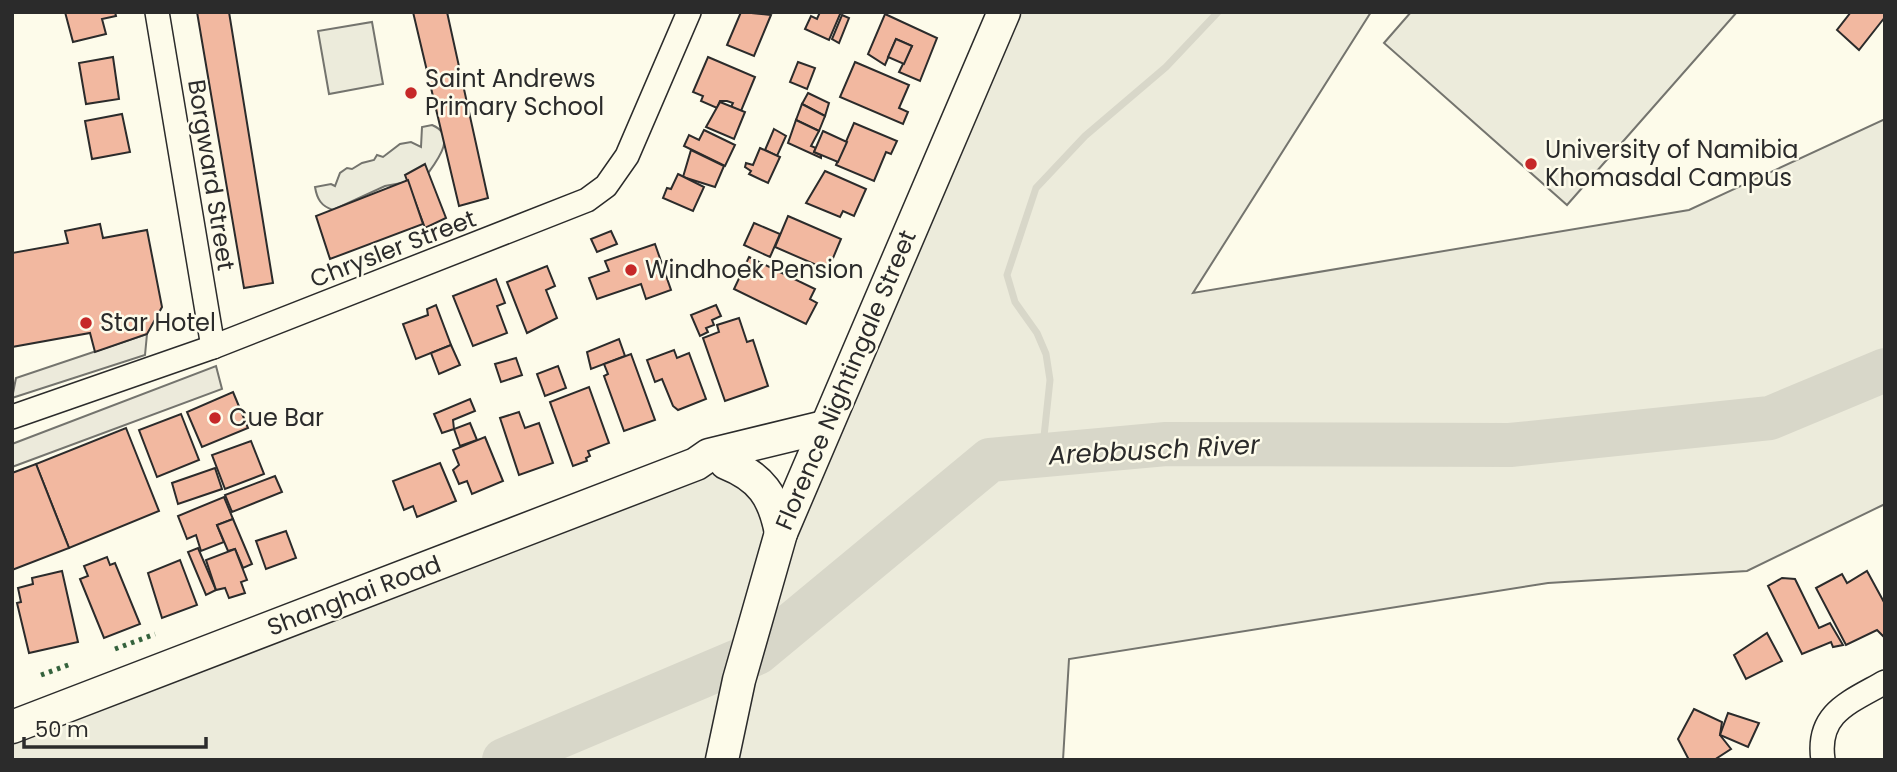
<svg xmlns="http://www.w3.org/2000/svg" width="1897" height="772" viewBox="0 0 1897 772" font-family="Poppins,sans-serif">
<rect width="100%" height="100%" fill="#fdfbea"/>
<!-- green -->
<g fill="#ecebdb" stroke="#74746e" stroke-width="2">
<path d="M1004,12H1371L1193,293L1689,210L1885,119V504L1747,571L1548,583L1069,659L1063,760H12V727L726,463L776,509Z"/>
<path d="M1411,12H1737L1567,205L1384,43Z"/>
<path d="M372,22L383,84L329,94L318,31Z"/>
<path d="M432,125C459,136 435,163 424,179L385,186L333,210C321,206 317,199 315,187L331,184L335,186L340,173L347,168L352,169L362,163L374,160L377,155L383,157L400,144L411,142L421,147L422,127Z"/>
</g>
<!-- parking -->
<g fill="#eceadb" stroke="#74746e" stroke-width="2">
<path d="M147,334L145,355L12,398L16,378Z"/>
<path d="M216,366L222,389L12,467V444Z"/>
</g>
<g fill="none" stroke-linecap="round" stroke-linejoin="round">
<!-- stream -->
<path stroke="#d8d7c9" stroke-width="7" d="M1042,455L1050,380L1046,354L1037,333L1015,302L1007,275L1036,188L1085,136L1166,67L1218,12"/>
<!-- river -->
<path stroke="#d8d7c9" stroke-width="44" d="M504,760L757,653L990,460L1166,444L1510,445L1770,418L1885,370"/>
</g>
<!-- building -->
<g fill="#f2b8a0" stroke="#2b2b2b" stroke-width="2">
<path d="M65,12H115L116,16L102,19L106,34L73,42Z"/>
<path d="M197,12H229L273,283L244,288Z"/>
<path d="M413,12H447L488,198L459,206Z"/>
<path d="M741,12L771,15L754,56L727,45Z"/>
<path d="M820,12H841L829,40L805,29L811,16L817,19Z"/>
<path d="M1851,12H1885V17L1859,50L1837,30Z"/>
<path d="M885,14L937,38L920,81L899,72L912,46L896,39L885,65L868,54Z"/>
<path d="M842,15L849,18L839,43L832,39Z"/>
<path d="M896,39L912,46L904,64L888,57Z"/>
<path d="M113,57L119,99L86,104L79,63Z"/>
<path d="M708,57L755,77L741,111L731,107L733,103L727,101H720L717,108L701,101L703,96L693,92Z"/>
<path d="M798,62L815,68L807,89L790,82Z"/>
<path d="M855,62L909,85L899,108L908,112L903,124L840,97Z"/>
<path d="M808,93L829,103L825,116L802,104Z"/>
<path d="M720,102L745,112L734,139L706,127Z"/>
<path d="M802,104L825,116L819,131L796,120Z"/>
<path d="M122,114L130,152L92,159L85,121Z"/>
<path d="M796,120L819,131L811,146L816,148L814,152L821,155V158L788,143Z"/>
<path d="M854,123L897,141L891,154L886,152L874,181L836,165Z"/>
<path d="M774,129L786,136L777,156L765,150Z"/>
<path d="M704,130L735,145L725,166L684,146L689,135L699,140Z"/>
<path d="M823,131L847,142L838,162L814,152Z"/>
<path d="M760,148L780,157L768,183L749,174L751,171L745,167L746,163L753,165Z"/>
<path d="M691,150L724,166L715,187L683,177Z"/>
<path d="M425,164L446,218L425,228L405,175Z"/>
<path d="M825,171L866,189L854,216L843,211L840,217L806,203Z"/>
<path d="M678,174L704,187L693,211L663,198L667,188L671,189Z"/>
<path d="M408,180L423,224L330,259L316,216Z"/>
<path d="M788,216L841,239L828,270L775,247Z"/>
<path d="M754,223L780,234L770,257L744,245Z"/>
<path d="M100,224L103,238L147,230L162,307L147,334L95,352L90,333L12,347V253L68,243L65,231Z"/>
<path d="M611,231L617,244L597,252L591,239Z"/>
<path d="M655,244L671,290L646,299L641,284L597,299L589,278L609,271L605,261Z"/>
<path d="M749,257L815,289L810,299L817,303L806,324L734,289Z"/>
<path d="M547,266L555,286L546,290L557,318L527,333L507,282Z"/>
<path d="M496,279L505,303L497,306L507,333L473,346L453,296Z"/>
<path d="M436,305L451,345L416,359L403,324L428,315L427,309Z"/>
<path d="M716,305L721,316L712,320L714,325L706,328L708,332L700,336L691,315Z"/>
<path d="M739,318L747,342L753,340L768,386L725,401L703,338L719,332L717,325Z"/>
<path d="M619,339L625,356L591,369L587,352Z"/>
<path d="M451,345L460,365L439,374L431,353Z"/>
<path d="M674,350L677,358L689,353L706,399L678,410L673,406L662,379L655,382L647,360Z"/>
<path d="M631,354L655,420L624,431L604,376L608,374L604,364Z"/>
<path d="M516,358L522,375L501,382L495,364Z"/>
<path d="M558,366L566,388L545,396L537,374Z"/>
<path d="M589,387L609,443L588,451L590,456L586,458L587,461L573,466L550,402Z"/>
<path d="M233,392L248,428L202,447L187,412Z"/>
<path d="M470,399L475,411L453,420L454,429L442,433L434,414Z"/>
<path d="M519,412L525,428L539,423L553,463L519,475L500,418Z"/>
<path d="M181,414L199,460L157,477L139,430Z"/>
<path d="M470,423L477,440L460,446L454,429Z"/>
<path d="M126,428L159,511L69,548L36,464Z"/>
<path d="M485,437L503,481L472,494L467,481L459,484L453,470L459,465L453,450Z"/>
<path d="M251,441L264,474L225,489L212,455Z"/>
<path d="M440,463L456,501L417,517L413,506L404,510L393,481Z"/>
<path d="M36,464L69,548L12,570V473Z"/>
<path d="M215,468L222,489L178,504L172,483Z"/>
<path d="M275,476L282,492L232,512L225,495Z"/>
<path d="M224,497L233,519L217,525L224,542L201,551L196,535L187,539L178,516Z"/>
<path d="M233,519L252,564L243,568L235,549L228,551L217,525Z"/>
<path d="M286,531L296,558L266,569L256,541Z"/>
<path d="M198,548L216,590L206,595L188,552Z"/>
<path d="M235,549L247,580L241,582L245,593L229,598L225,588L216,590L206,560Z"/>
<path d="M107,557L110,565L115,563L140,624L104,638L80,579L88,576L84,566Z"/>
<path d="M180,560L197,605L162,618L148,573Z"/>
<path d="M62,571L78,642L29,653L17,603L21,602L18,588L33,584L32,578Z"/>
<path d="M1867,571L1885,604V638L1877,630L1846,645L1816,588L1842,574L1847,583Z"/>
<path d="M1782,578L1795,579L1819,628L1830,623L1843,645L1833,647L1831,642L1802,654L1768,586Z"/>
<path d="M1767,633L1782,661L1746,679L1734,655Z"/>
<path d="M1694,709L1722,722L1720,735L1731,749L1714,760H1689L1678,739Z"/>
<path d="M1728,713L1759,723L1748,747L1720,735Z"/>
</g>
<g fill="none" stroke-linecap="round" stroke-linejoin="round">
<defs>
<g id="street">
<path d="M157,12L213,347"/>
<path d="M12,417L213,347L587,200L606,186L627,156L689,12"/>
<path d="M1823,760C1816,713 1850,702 1885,682"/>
</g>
<g id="secondary">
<path d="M726,463C761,477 774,496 781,533"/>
<path d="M12,727L696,464L709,455L824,427"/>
<path d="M722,760L739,680L781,533L1004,12"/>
</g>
</defs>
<!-- street casing -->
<use href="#street" stroke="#2b2b2b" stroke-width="26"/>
<!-- secondary casing -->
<use href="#secondary" stroke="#2b2b2b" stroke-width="35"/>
<!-- street -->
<use href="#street" stroke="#fdfbea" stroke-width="23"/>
<!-- secondary -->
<use href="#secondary" stroke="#fdfbea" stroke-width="32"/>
<!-- hedge -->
<g stroke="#34623c" stroke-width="5" stroke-dasharray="3.5 5" stroke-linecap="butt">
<path d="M115,649L155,634"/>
<path d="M41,675L71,664"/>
</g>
</g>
<!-- markers -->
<g fill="#c62828" stroke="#fdfbea" stroke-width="2.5">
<circle cx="411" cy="93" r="7"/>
<circle cx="1531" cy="164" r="7"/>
<circle cx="631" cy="270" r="7"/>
<circle cx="86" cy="323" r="7"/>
<circle cx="215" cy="418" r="7"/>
</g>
<g text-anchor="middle" stroke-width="5" stroke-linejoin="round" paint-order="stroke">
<!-- poi labels -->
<g font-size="24" fill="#2b2b2b" stroke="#fdfbea" text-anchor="start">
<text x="425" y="87">Saint Andrews<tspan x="425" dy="28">Primary School</tspan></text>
<text x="1545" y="158">University of Namibia<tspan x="1545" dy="28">Khomasdal Campus</tspan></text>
<text x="645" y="278">Windhoek Pension</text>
<text x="100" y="331">Star Hotel</text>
<text x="229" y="426">Cue Bar</text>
</g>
<!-- street labels -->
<g font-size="24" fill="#2b2b2b" stroke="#fdfbea">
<text transform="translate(211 175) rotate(81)" y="8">Borgward Street</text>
<text transform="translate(393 249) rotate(-21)" y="8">Chrysler Street</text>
<text transform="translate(846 380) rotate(-67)" y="8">Florence Nightingale Street</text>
<text transform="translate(354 596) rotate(-21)" y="8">Shanghai Road</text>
</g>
<!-- water labels -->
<g font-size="26" font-style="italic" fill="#2b2b2b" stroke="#fdfbea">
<text transform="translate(1154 450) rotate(-3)" y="9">Arebbusch River</text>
</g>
</g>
<!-- border -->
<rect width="1897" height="772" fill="none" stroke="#2b2b2b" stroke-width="28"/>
<!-- scale -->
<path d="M24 737v10h182v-10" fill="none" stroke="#2b2b2b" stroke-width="3.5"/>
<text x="35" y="737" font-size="21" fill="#2b2b2b" stroke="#fdfbea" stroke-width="5" paint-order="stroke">50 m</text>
</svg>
